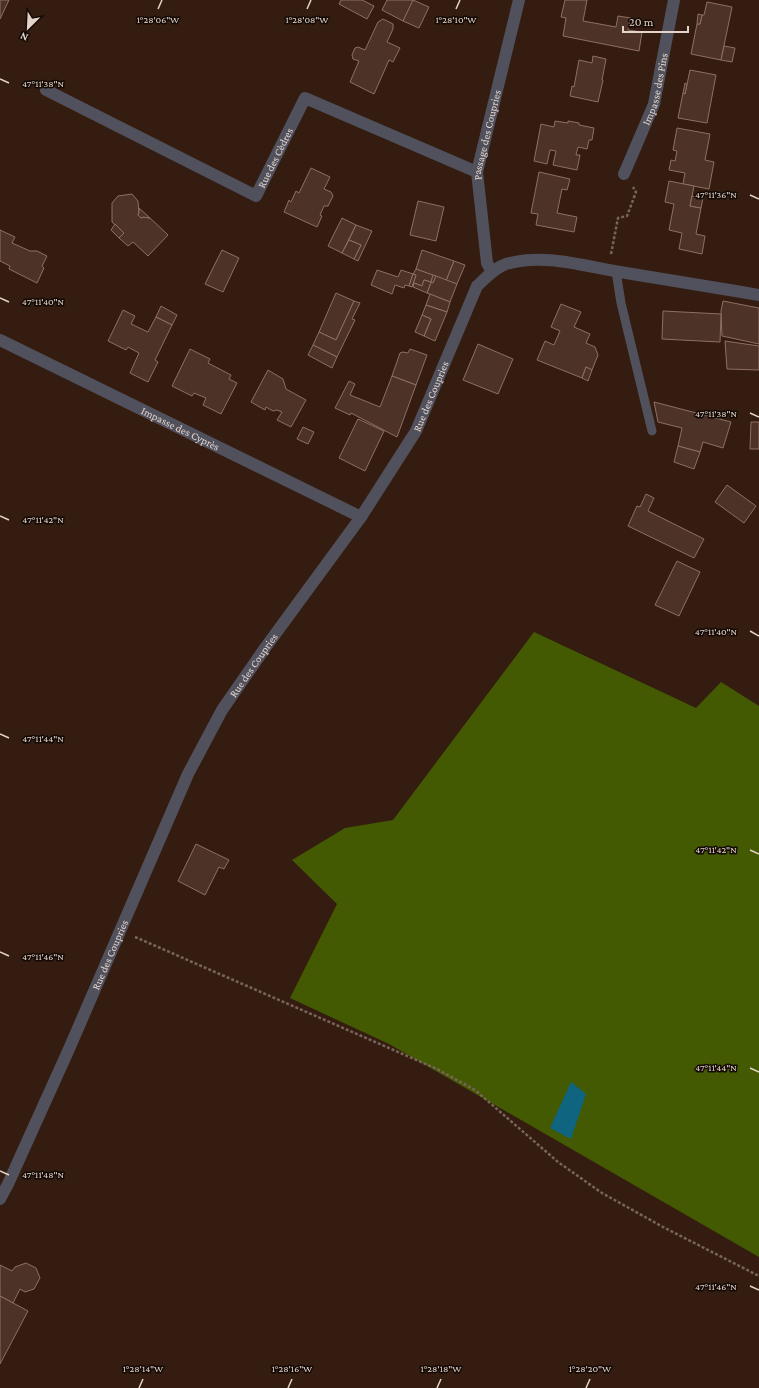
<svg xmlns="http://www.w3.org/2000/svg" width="759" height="1388" viewBox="0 0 759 1388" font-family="'Crimson Pro',serif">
<rect width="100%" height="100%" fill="#341d10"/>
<!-- forest -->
<path fill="#435902" d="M534,632L696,708L721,682L759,706V1257L389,1044L290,998L337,904L292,860L345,828L393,820Z"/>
<!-- water -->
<path fill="#0f6580" d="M571,1082L586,1094L571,1139L550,1128Z"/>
<!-- building -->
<g fill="#4d3227" stroke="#8e7063">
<path d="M0,0H9L0,19Z"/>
<path d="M341,0H362L374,6L367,19L339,4Z"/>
<path d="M387,0H414L403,21L382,10Z"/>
<path d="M413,0L429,7L419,28L403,21Z"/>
<path d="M565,0H587L583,21L616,27L618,16L631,18L628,30L642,32L639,51L563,36L566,18L561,17Z"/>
<path d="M707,2L732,7L721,60L691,54L697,24H700L702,15H704Z"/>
<path d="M698,14L702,15L700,24H697Z"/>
<path d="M383,19L393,24V29L387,42L400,48L393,62L389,60L374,94L350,82L359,61L353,59L352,55L355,48L358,47L365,50L378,22Z"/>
<path d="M724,46L735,48L732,62L721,60Z"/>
<path d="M593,56L606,59L602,80H603L598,102L570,96L572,86L574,87L579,60L592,63Z"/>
<path d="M690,70L716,75L707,123L678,118L683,93L685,94Z"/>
<path d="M685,83L687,84L685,94L683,93Z"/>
<path d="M555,121L568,123V121L579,123V125L594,128L592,140H589L587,149L578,147L576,155H580L577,170L553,165L556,151L550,150L547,164L534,161L541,124L554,127Z"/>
<path d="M677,128L710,134L705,160L714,162L709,189L683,184L685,173L669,170L671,160L675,161L677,151L673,150Z"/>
<path d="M311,168L330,177L324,189L331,192L333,196L328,206H324L320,215L322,216L317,227L284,212L289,200L291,202L296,191L299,193Z"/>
<path d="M539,172L570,179L567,190L562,189L557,213L577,217L574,232L536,225L538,214L531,213Z"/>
<path d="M669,181L694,186L690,206L701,208L696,234L705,236L702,254L679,249L682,233L669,230L674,204L665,202Z"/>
<path d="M132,194L138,201L139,213L138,215L141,218L143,217L150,218L168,235L148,256L133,242L128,246L119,238L124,233L112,222V203L118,196Z"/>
<path d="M692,196L703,198L701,208L690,206Z"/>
<path d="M418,201L444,207L436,241L410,235Z"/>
<path d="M139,208L150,218L143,217L141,218L138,215L139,213Z"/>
<path d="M342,218L356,225L342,253L328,246Z"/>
<path d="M115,224L124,233L119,238L111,230Z"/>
<path d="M356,225L372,231L358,261L354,259L361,245L349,240Z"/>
<path d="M0,230L15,237L12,243L30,251H37L47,256L42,266L44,268L37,283L9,269L10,266L0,261Z"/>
<path d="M349,240L361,245L354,259L342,253Z"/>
<path d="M222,250L239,258L223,292L205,284Z"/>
<path d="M422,250L454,261L446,281L416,269Z"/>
<path d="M454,261L465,265L457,284L446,281Z"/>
<path d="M416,269L433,275L431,282L424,280L422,286L414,283L412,287L416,275L413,274Z"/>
<path d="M377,270L398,277L401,270L413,274L409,286L405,285L404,288L395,285L392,294L371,285Z"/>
<path d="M413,274L416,275L412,287L409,286Z"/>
<path d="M433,275L436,276L433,283L431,282Z"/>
<path d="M436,276L457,284L450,302L427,293L431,282L433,283Z"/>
<path d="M424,280L431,282L427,293L413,287L414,283L422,286Z"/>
<path d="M336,293L354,301L336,340L319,332Z"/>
<path d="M430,294L450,302L447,312L426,305Z"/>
<path d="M354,301L360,303L352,319L355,320L337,357L313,345L319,332L336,340Z"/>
<path d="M723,301L759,308V344L722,336L721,311Z"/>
<path d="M561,304L581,312L574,327L590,334L586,343L595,347L598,355L592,370L586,367L582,378L537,360L545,341L554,345L560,331L551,327Z"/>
<path d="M426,305L447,312L435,341L424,336L431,319L422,315Z"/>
<path d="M161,306L177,315L172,325L156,317Z"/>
<path d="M123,310L135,316L131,324L148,332L156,317L172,325L155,360L158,362L148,382L130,373L139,353L128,347L126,350L108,341Z"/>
<path d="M663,311L721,314L720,342L662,339Z"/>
<path d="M422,315L431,319L424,336L415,332Z"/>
<path d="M725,341L759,346V370L727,369Z"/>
<path d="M478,344L513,359L498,394L463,380Z"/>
<path d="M313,345L337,357L332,368L308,355Z"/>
<path d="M190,349L210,359L208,363L231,375L229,379L237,383L221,414L203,405L206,398L194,393L192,396L172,386Z"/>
<path d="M410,349L427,355L416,385L392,376L400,353L403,352L408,353Z"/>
<path d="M586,367L592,370L588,381L582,378Z"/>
<path d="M268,370L283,379L286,389L306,400L291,427L277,420L282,412L277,410L273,411L266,407L265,410L251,402Z"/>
<path d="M392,376L416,385L397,437L351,413L350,415L335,408L349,381L355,384L350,395L380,407Z"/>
<path d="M654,402L731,422L723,448L703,442L700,452L678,446L682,428L658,422Z"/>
<path d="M358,419L384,431L365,471L339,458Z"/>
<path d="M751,422H759V449H750Z"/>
<path d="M303,427L314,432L308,444L297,439Z"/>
<path d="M678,446L700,452L694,469L674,462Z"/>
<path d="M727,485L756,506L744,523L715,502Z"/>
<path d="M646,494L654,498L648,511L704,539L694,558L628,526L637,506L640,507Z"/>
<path d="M677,561L700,572L679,616L655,605Z"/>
<path d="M196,844L229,860L224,869L219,867L205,895L178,881Z"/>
<path d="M26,1263L36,1268L40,1278L34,1289L25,1292L20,1289L13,1303L0,1296V1265L12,1271L15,1267Z"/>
<path d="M0,1296L28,1311L0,1364Z"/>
</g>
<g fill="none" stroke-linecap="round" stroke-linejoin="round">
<!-- path -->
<g stroke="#796459" stroke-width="2.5" stroke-dasharray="3 2" stroke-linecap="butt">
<path d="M611,254L618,218L627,216L636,192L633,187"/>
<path d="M135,937L437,1069L475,1090L558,1162L602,1193L663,1227L759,1276"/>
</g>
<!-- lane -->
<path stroke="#50515d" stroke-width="9" d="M616,271L621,303L652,431"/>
<!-- street -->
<g stroke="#50515d" stroke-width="12">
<path id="s1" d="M46,90L256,196L305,98L477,172"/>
<path id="s2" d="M624,174L654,104L674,0"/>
<path id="s3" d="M492,272L487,263L477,172L519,0"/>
<path id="s4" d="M0,340L361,517"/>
<path id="s5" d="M0,1199L8,1184L69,1049L188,774L222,710L265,648L361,517L416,431L477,286C486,278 494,268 506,264C544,253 583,266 620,272C667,280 713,287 759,295"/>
</g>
</g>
<!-- ticks -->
<path fill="none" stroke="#e3d3ca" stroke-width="1.5" d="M158,9L162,0M307,9L311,0M456,9L460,0M0,79L9,83M750,195L759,199M0,298L9,302M750,413L759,417M0,516L9,520M750,631L759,636M0,734L9,738M750,850L759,854M0,952L9,956M750,1068L759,1072M0,1171L9,1175M750,1286L759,1290M139,1388L143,1379M288,1388L292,1379M437,1388L441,1379M586,1388L590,1379"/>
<g text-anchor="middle" stroke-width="3" stroke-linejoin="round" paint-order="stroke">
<!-- street labels -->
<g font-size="11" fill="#e3d3ca" stroke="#140a05">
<text dy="4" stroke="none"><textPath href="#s2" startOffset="91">Impasse des Pins</textPath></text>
<text dy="4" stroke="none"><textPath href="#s3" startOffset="140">Passage des Coupries</textPath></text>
<text dy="4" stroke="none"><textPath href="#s1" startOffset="278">Rue des Cèdres</textPath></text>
<text dy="4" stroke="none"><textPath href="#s5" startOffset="915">Rue des Coupries</textPath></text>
<text dy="4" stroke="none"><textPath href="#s4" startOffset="201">Impasse des Cyprès</textPath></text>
<text dy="4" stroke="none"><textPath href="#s5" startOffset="592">Rue des Coupries</textPath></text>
<text dy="4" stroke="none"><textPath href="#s5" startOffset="268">Rue des Coupries</textPath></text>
</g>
</g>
<g font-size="10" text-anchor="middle" fill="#e3d3ca" stroke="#140a05" stroke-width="3" stroke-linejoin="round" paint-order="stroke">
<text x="307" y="23">1°28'08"W</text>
<text x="456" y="23">1°28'10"W</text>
<text x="158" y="23">1°28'06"W</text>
<text x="43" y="87">47°11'38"N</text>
<text x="716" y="198">47°11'36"N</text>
<text x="43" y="305">47°11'40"N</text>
<text x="716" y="417">47°11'38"N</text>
<text x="43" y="523">47°11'42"N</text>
<text x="716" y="635">47°11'40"N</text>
<text x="43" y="742">47°11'44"N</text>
<text x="716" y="853">47°11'42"N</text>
<text x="43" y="960">47°11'46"N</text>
<text x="716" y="1071">47°11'44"N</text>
<text x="43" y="1178">47°11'48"N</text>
<text x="716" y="1290">47°11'46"N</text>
<text x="143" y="1372">1°28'14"W</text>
<text x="292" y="1372">1°28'16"W</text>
<text x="441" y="1372">1°28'18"W</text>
<text x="590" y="1372">1°28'20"W</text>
</g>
<!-- north arrow -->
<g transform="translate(28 28) rotate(204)" stroke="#140a05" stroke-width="3" paint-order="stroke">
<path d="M0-3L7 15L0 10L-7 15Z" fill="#e3d3ca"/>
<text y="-6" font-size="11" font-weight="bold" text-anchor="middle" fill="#e3d3ca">N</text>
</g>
<!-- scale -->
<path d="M623 26v6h65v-6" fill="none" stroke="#e3d3ca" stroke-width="2"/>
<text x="629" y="26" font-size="12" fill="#e3d3ca" stroke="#140a05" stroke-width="3" paint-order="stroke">20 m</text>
</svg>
